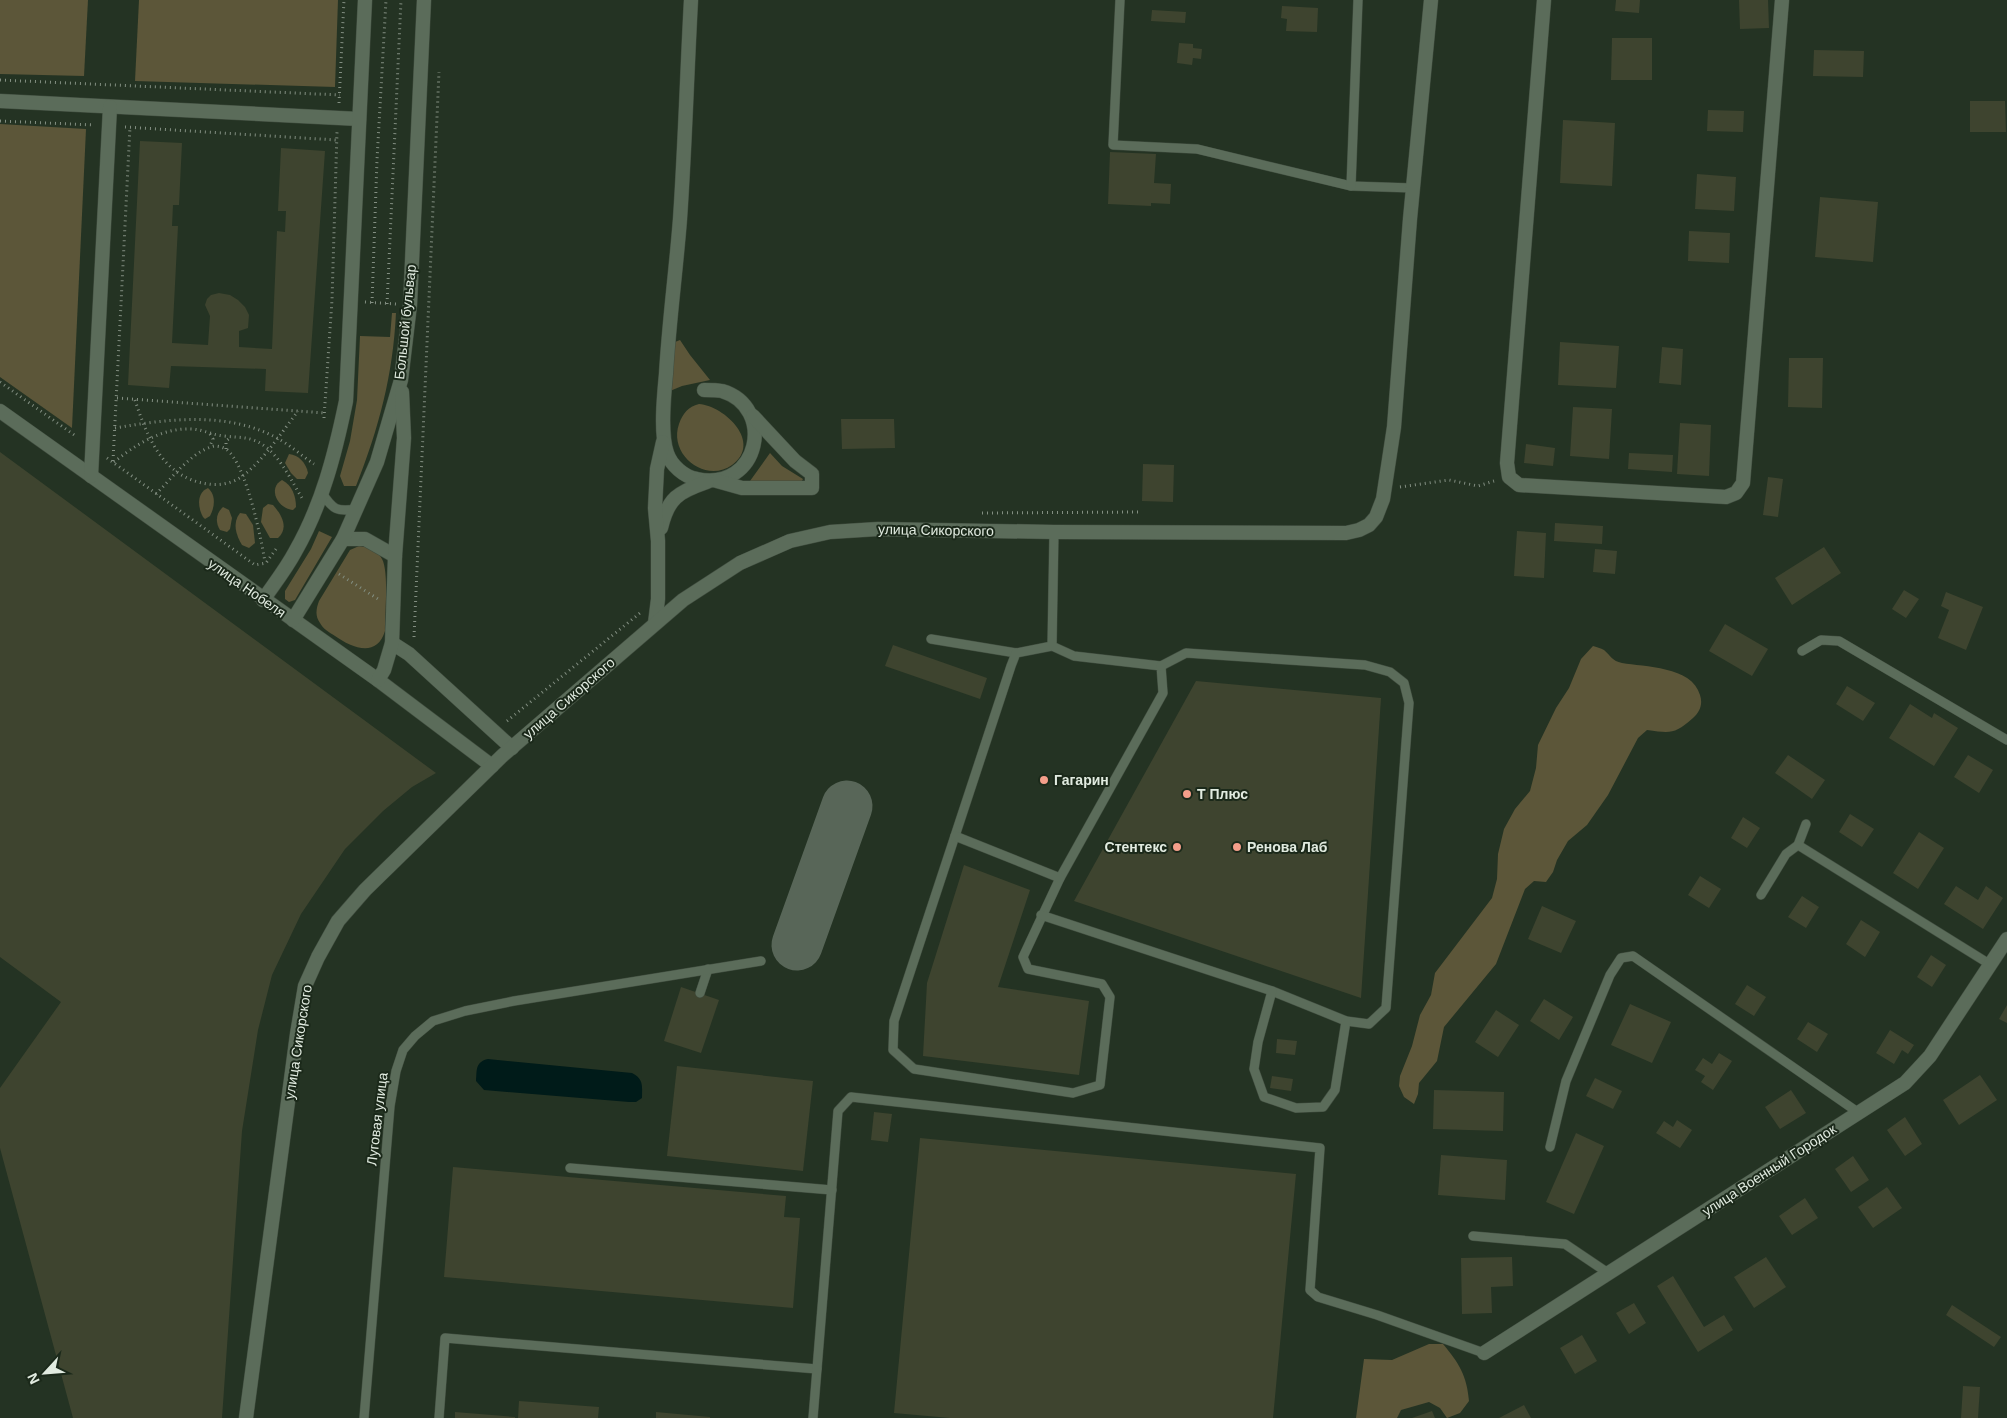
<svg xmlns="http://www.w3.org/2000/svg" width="2007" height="1418" viewBox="0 0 2007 1418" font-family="Arial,sans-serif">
<rect width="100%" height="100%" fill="#243323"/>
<!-- green -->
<g fill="#5c5639">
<path d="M0,0H88L84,76L0,74Z"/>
<path d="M139,0H338L335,87L135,81Z"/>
<path d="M0,124L86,129L72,428L0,377Z"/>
<path d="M392,313H396C393,375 379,428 356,486H344L340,476L350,441L357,400L360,336L390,337Z"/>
<path d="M680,340L690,355L710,380L682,386L670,391L675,342Z"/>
<path d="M699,404C725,406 763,443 732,465C706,484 668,455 679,424C683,413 688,407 699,404Z"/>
<path d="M770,453L782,466L803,479L799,486L750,481Z"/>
<path d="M289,454C299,455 306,463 308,473L305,479H297L291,473L285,463Z"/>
<path d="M282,480C292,485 296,496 296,507L293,510C278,509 267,488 282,480Z"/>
<path d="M208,488C216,495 215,507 210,516L205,519L203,517C198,508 196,493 208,488Z"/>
<path d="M268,504L273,505C282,515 289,528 278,538H270L261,522L263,508Z"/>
<path d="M223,507L229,510L232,518L230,529L227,532L220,530C215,522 216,513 223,507Z"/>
<path d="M240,513L246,514L253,525L255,543L249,548L242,545C236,535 232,523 240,513Z"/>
<path d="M319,531L332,537L295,600L289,602L285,599V591L311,549Z"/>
<path d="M359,546C368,547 378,550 382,559C389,571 385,615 385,631C377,658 352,648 335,636C329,632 323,629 320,623C315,616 316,609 319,601L350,550Z"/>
<path d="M1593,646C1596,647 1601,648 1604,650C1611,656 1612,661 1622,663C1644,667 1692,666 1700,695C1703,704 1700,712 1693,718C1674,735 1670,733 1647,730L1638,738L1608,795L1587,825L1568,841L1557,860L1553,872L1546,882L1534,881L1525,889L1496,964L1444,1027L1437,1061L1419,1083L1418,1094L1414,1104L1404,1097L1399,1086L1400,1076L1412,1046L1420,1015L1431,995L1435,973L1492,898L1497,879L1498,854L1504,829L1515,809L1530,791L1536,768L1538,745L1556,708L1569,688L1581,659Z"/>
<path d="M1429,1344H1443C1459,1363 1467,1376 1469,1401L1460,1413L1447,1418L1440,1408L1429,1402L1401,1410L1397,1418H1356L1364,1359L1392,1360Z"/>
</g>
<!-- water -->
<path fill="#001b19" d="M488,1059L632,1073C644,1079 642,1086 642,1098L636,1102H629L484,1090L476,1081C477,1070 475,1062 488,1059Z"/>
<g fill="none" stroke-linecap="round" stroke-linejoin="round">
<!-- taxiway -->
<path stroke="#586658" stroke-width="51" d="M797,945L847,806"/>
</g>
<!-- building -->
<g fill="#3e442f">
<path d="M1616,0H1640L1639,13L1615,11Z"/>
<path d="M1739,0H1768L1769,28L1740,29Z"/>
<path d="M1282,6L1318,8L1317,32L1286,31L1287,19L1281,18Z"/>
<path d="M1152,10L1186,12L1185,23L1151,21Z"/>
<path d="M1612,38H1652V80H1611Z"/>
<path d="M1179,43L1193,44V48L1202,49L1201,59L1193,58L1192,65L1177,63Z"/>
<path d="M1814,50L1864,51L1863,77L1813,76Z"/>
<path d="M1970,101H2005L2006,132H1970Z"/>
<path d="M1708,110L1744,111L1743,132L1707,131Z"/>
<path d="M1563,120L1615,123L1612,186L1560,183Z"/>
<path d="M140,141L182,143L179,205H173L172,226H178L172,343L208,345L210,316L205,305L207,299L211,295L219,293L230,295L238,300L245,307L249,315L248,328L239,331V347L272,349L277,231L285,232L286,211H278L281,148L325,151L308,393L265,391L266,369L171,366L169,388L128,385Z"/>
<path d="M1110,152L1156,154L1154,183L1171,184L1170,204L1151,203V206L1108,204Z"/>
<path d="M1697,174L1736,177L1734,211L1695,209Z"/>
<path d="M1820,197L1878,202L1873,262L1815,257Z"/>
<path d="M1689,231L1730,233L1729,263L1688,261Z"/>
<path d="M1560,342L1619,346L1616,388L1558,385Z"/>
<path d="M1662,347L1683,349L1681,385L1659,383Z"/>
<path d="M1789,358H1823L1822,408L1788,407Z"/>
<path d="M1573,407L1612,409L1609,459L1570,456Z"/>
<path d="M841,419H894L895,448L842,449Z"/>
<path d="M1680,423L1711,425L1709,476L1677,474Z"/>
<path d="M1526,444L1555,448L1553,466L1524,463Z"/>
<path d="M0,452L436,773L412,787L383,811L345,849L301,914L272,975L258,1030L242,1131L222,1418H73L0,1148V1088L61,1002L0,957Z"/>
<path d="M1629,453L1673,455L1672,472L1628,469Z"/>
<path d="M1143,464L1174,465L1173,502L1142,501Z"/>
<path d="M1768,477L1783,479L1778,517L1763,515Z"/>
<path d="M1555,523L1603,526L1602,544L1554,541Z"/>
<path d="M1517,531L1546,533L1544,578L1514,576Z"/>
<path d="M1824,547L1841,573L1792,605L1775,578Z"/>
<path d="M1595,549L1617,551L1615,574L1593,572Z"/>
<path d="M1904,590L1919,599L1906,618L1892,609Z"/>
<path d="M1946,592L1983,607L1966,650L1938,638L1949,610L1941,606Z"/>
<path d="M1725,624L1768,649L1752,676L1709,651Z"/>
<path d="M893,645L987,678L980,699L885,666Z"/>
<path d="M1196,681L1381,698L1361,998L1074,901Z"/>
<path d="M1847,686L1875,703L1863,721L1836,704Z"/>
<path d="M1910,704L1932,718L1934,713L1958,728L1934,766L1889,738Z"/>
<path d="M1788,755L1825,780L1812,799L1775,773Z"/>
<path d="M1968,755L1993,770L1979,793L1954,777Z"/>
<path d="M1850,814L1874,829L1862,847L1839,832Z"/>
<path d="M1743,817L1760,828L1747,848L1731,838Z"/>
<path d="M1919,832L1944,848L1918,889L1893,873Z"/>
<path d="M964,865L1030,890L998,987L1089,1001L1079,1075L923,1056L927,983Z"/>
<path d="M1700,876L1721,889L1709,908L1688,895Z"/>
<path d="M1956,886L1978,900L1986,886L2003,898L1983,929L1944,904Z"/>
<path d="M1802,896L1819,907L1806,928L1788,917Z"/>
<path d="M1542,906L1576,921L1561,953L1528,939Z"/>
<path d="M1861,920L1880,932L1865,957L1846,944Z"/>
<path d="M1931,955L1946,965L1932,987L1917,977Z"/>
<path d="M1747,985L1766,997L1754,1016L1735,1004Z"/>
<path d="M681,987L719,1000L701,1053L664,1041Z"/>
<path d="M1544,999L1573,1017L1559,1040L1530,1021Z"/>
<path d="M1630,1004L1671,1022L1652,1063L1611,1045Z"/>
<path d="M2007,1005V1023L1999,1019Z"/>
<path d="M1496,1010L1519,1025L1498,1057L1475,1042Z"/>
<path d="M1808,1022L1828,1034L1817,1052L1797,1039Z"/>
<path d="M1890,1030L1914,1045L1908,1054L1902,1050L1894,1064L1876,1053Z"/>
<path d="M1277,1039L1297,1041L1295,1055L1276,1053Z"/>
<path d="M1719,1053L1732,1061L1713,1090L1701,1082L1705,1076L1695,1070L1703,1058L1712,1064Z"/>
<path d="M677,1066L813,1081L803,1171L667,1156Z"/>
<path d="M1980,1075L1997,1100L1959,1125L1943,1100Z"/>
<path d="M1272,1076L1293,1079L1291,1091L1270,1088Z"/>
<path d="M1595,1078L1622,1091L1613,1109L1586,1096Z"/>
<path d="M1434,1090L1504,1092L1503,1131L1433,1129Z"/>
<path d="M1791,1090L1806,1113L1780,1129L1765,1107Z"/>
<path d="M874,1112L892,1114L888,1142L871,1140Z"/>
<path d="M1905,1117L1922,1144L1905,1156L1887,1130Z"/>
<path d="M1677,1120L1692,1130L1680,1148L1656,1133L1664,1121L1673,1127Z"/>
<path d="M1576,1133L1604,1146L1574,1214L1546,1202Z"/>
<path d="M920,1138L1296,1174L1273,1418H950L894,1413Z"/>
<path d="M1441,1155L1507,1160L1505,1200L1438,1195Z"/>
<path d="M1853,1156L1869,1180L1851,1192L1835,1169Z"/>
<path d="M453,1167L786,1196L784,1217L800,1218L793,1308L444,1277Z"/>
<path d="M1887,1187L1902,1208L1873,1228L1858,1207Z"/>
<path d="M1805,1198L1818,1218L1792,1235L1779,1216Z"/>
<path d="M1512,1257L1513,1286L1491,1287L1492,1313L1462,1314L1461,1258Z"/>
<path d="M1766,1257L1786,1287L1754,1308L1734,1277Z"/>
<path d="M1673,1276L1704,1327L1724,1315L1733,1330L1698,1352L1657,1286Z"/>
<path d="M1634,1303L1646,1323L1629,1334L1616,1313Z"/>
<path d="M1952,1305L2001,1337L1994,1347L1946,1315Z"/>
<path d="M1582,1335L1597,1361L1575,1374L1560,1348Z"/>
<path d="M1963,1386L1980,1387L1978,1418H1961Z"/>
<path d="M519,1401L599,1407L598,1418H518Z"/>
<path d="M1524,1405L1531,1418H1499Z"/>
<path d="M1432,1411L1435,1418H1412Z"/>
<path d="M455,1412L515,1417V1418H455Z"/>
<path d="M656,1412L710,1417V1418H656Z"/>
</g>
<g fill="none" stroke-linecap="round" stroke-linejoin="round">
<defs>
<g id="service">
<path d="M1120,0L1113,145L1197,149L1351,186L1413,188"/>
<path d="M1351,186L1358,0"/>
<path d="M322,493C333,510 337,512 357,509"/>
<path d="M931,639L1016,653"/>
<path d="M1052,646L1016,653L1011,666L894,1021L893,1050L914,1069L1073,1093L1100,1085L1110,997L1102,984L1028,969L1023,957L1060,878L1163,693L1161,666L1074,656L1052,646L1054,532"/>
<path d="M1802,651L1821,640L1839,641L2007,740"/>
<path d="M955,836L1060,878"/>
<path d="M1798,845L1806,824"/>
<path d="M1761,895L1786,854L1798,845L1991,965"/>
<path d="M1041,915L1272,991L1346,1021L1369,1024L1386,1008L1409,703L1404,683L1390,672L1365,665L1186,653L1161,666"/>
<path d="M1272,991L1258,1042L1254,1069L1264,1097L1296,1108L1323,1107L1335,1090L1346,1021"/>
<path d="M700,993L708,969"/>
<path d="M1550,1147L1566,1081L1610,975L1621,958L1633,956L1859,1113"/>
<path d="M570,1168L832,1190"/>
<path d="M1473,1236L1565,1244L1608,1273"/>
<path d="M364,1418L390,1106L396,1071L403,1050L415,1036L433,1021L465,1011L514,1001L761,961"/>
<path d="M439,1418L445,1338L817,1369"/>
<path d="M813,1418L838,1111L851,1097L1320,1148L1310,1290L1318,1297L1377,1315L1484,1353"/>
</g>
<g id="minor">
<path d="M691,0C687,73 685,146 680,219C676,271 669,322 666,374C664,395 660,434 667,453C671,465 684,477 697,479C760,492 776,407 722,391C717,390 709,390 704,390"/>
<path d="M1544,0L1507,463L1509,477L1519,485L1726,497L1736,493L1743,483L1782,0"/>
<path d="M0,101L359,119"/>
<path d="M0,411L378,680L492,766"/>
<path d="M91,476L110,107"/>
<path d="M717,481L742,488H812V474L795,461L753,416"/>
<path d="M661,528C668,498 678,492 707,482"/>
<path d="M343,539H365L395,556"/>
<path d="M263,600C274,584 286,569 295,552C322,505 335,454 346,401L365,0"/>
<path d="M293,620L343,539L377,462L401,380L410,305L424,0"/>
<path d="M655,623L658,599V541L655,508L657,469L663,442"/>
<path d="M392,643L409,654L512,748"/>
<path d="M378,680L384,670L392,643L395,556L404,438L402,392"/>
<path d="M1484,1353L1905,1083L1930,1056L2007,939"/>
<path d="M246,1418L297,1034L305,986L318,957L338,921L365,890L502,756L683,600L740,563L790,541L830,532L878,529L1054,532L1346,533L1359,530L1369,525L1376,517L1383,499L1394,427L1410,219L1431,0"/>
</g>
</defs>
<!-- service casing -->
<use href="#service" stroke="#404d3f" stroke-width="10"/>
<!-- minor casing -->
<use href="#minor" stroke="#404d3f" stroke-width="15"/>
<!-- path -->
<g stroke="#838f82" stroke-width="3" stroke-dasharray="1 4" stroke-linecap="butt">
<path d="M0,80L340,95"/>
<path d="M339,103L344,0"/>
<path d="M0,121L94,125"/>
<path d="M125,127L336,140"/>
<path d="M365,302L396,304"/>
<path d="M372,303L377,160L386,0"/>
<path d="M387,304L401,0"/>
<path d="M0,382L77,437"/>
<path d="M117,398L325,413"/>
<path d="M135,400C147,437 163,478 208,484C220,486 234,483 244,475C265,458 282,432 298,411"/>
<path d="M324,418L332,300L337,132"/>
<path d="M115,428C168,419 227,411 277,438C290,445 302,456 314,464"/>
<path d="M210,434L213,439L210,446"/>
<path d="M226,449V441L231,437"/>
<path d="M107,458L255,565L266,563L276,549"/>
<path d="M113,461L130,127"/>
<path d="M114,462C135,445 162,428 190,429C202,429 212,435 224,436C241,438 253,436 267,448C282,460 292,482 302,498"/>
<path d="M1400,487L1449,480L1478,486L1494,481"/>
<path d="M156,494C173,477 191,452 214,446C218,446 222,447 226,449C246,463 261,538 265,562"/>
<path d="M982,513L1139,512"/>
<path d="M339,574L378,599"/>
<path d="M414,637L439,72"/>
<path d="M507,721L640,613"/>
</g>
<!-- service -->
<use href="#service" stroke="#5b6c5a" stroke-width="9"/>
<!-- minor -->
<use href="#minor" stroke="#5b6c5a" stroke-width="14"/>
</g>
<!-- markers -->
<g fill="#f49e8a" stroke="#1b291a" stroke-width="2">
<circle cx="1044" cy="780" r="5"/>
<circle cx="1187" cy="794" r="5"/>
<circle cx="1177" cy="847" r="5"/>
<circle cx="1237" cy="847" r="5"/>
</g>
<g text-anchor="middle" stroke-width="4" stroke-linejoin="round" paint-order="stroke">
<!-- street labels -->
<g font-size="14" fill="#e1ebe0" stroke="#1b291a">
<text transform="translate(405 322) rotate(-84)" y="5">Большой бульвар</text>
<text transform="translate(936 530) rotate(1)" y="5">улица Сикорского</text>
<text transform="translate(247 588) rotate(35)" y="5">улица Нобеля</text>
<text transform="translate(569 698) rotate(-41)" y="5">улица Сикорского</text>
<text transform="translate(298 1042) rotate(-81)" y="5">улица Сикорского</text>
<text transform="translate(377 1119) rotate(-83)" y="5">Луговая улица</text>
<text transform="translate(1769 1170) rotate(-33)" y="5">улица Военный Городок</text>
</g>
<!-- poi labels -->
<g font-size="14" font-weight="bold" fill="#e1ebe0" stroke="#1b291a" text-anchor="start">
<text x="1054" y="785">Гагарин</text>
<text x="1197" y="799">Т Плюс</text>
<text x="1167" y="852" text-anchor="end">Стентекс</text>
<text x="1247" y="852">Ренова Лаб</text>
</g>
</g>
<!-- north arrow -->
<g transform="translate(45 1373) rotate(244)" stroke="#1b291a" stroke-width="4" paint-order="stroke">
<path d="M0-4L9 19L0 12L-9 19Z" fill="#e1ebe0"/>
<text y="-8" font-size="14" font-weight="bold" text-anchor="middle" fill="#e1ebe0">N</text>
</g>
</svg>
